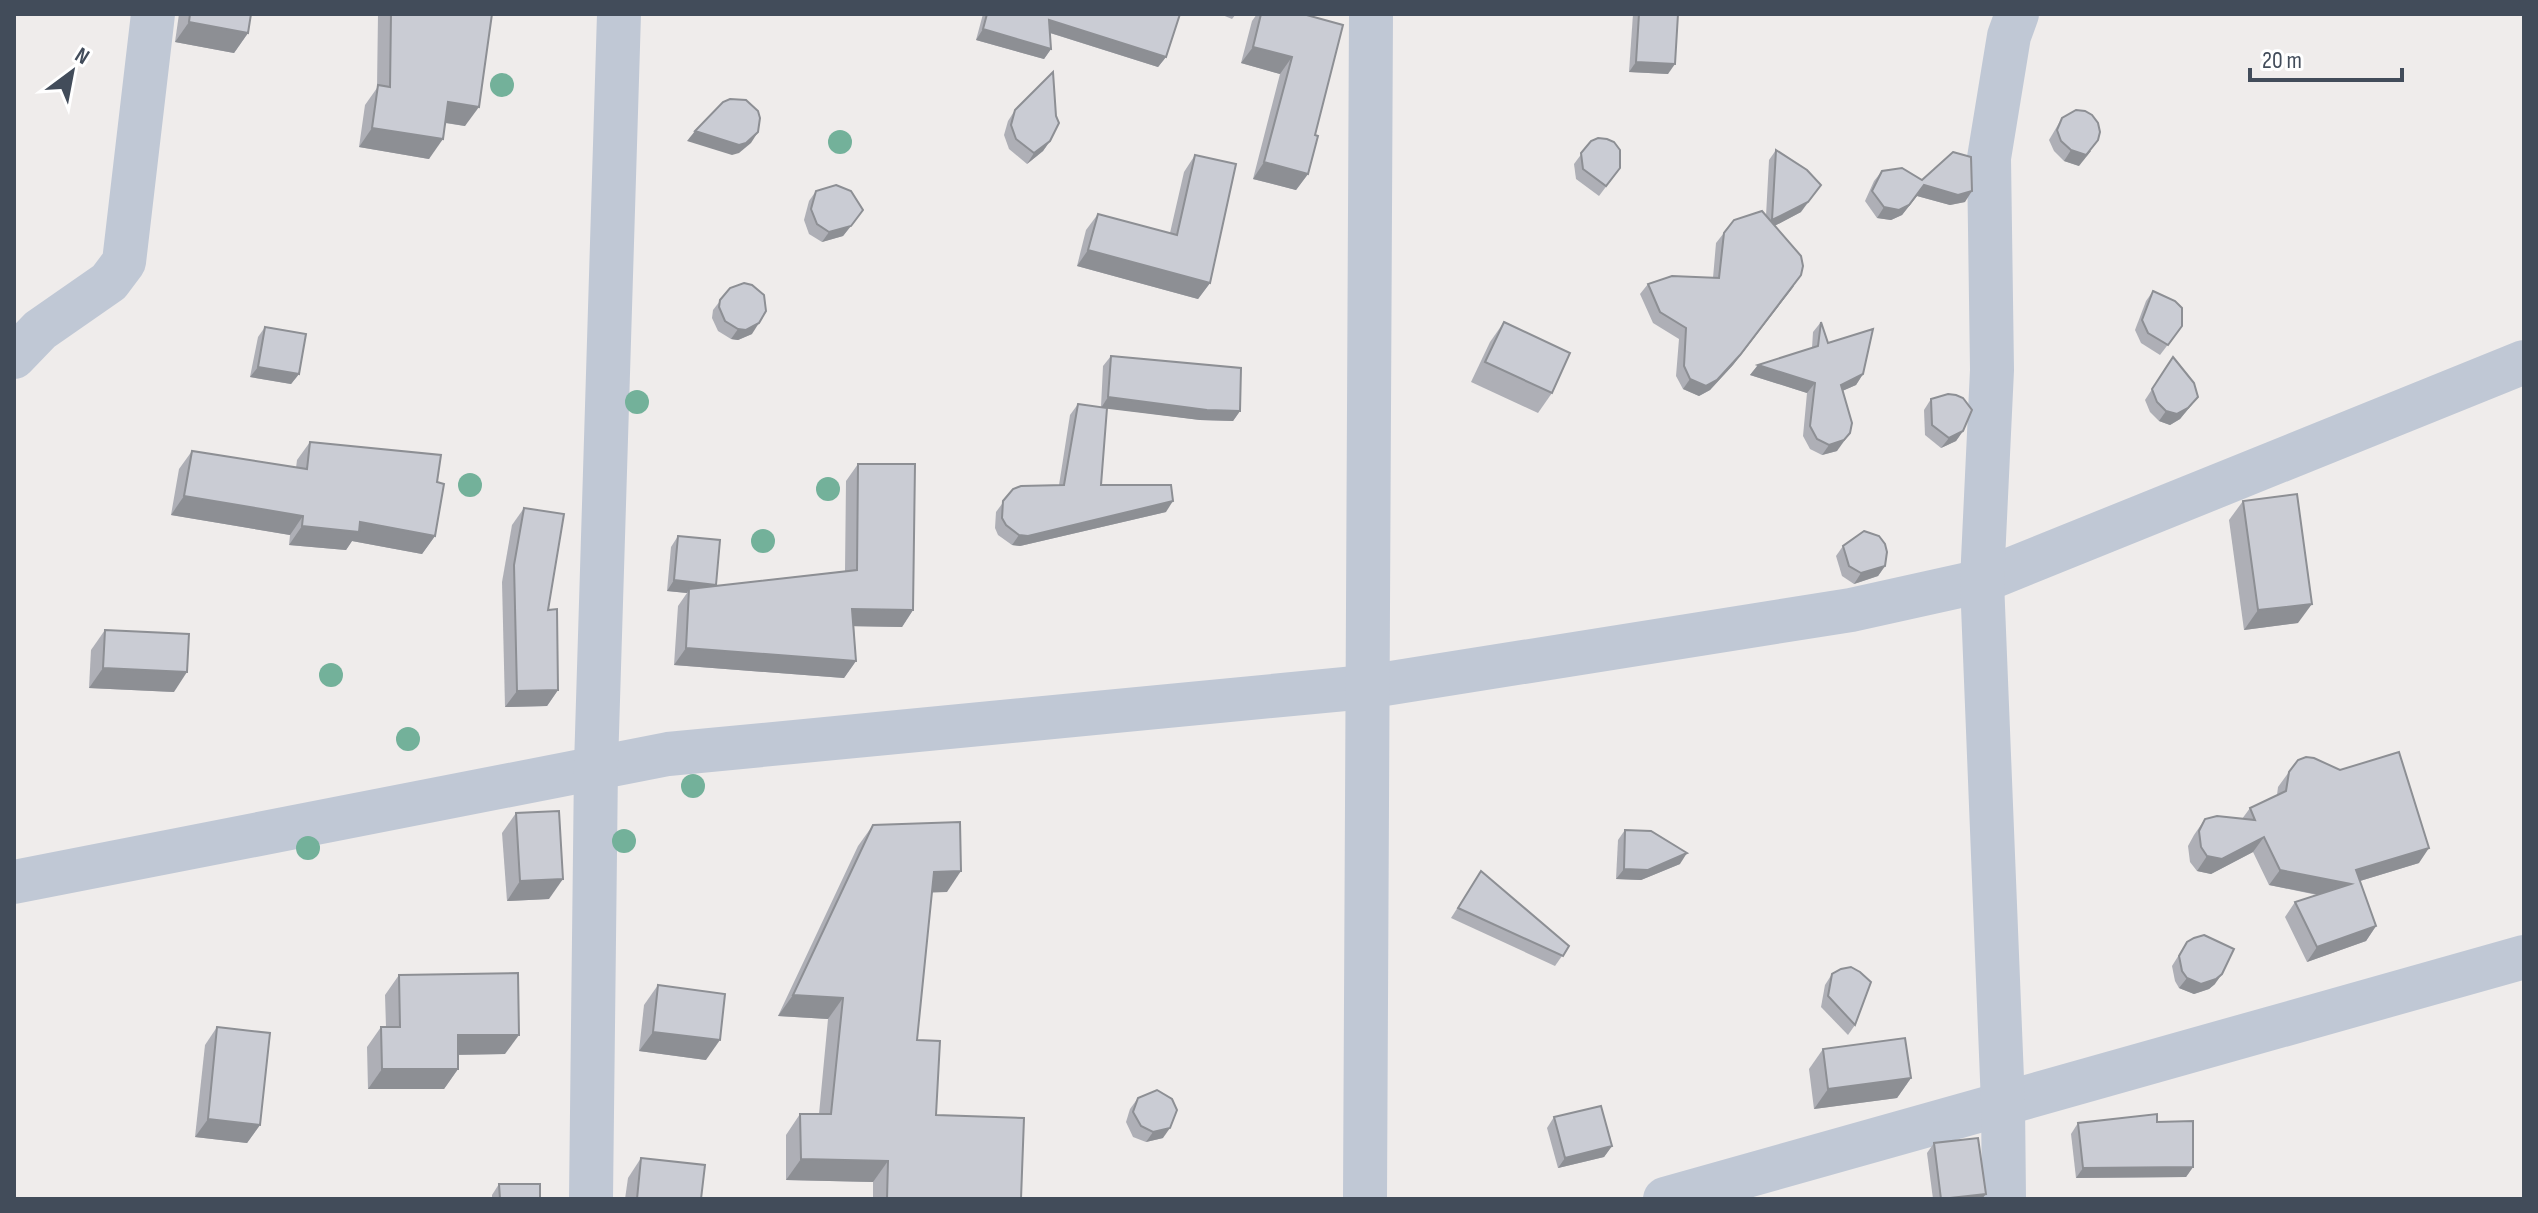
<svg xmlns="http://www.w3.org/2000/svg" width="2538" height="1213" viewBox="0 0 2538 1213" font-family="'Sofia Sans Condensed',sans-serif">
<rect width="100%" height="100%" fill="#efeceb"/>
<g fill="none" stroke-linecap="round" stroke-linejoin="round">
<!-- street -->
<g stroke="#c0c8d5" stroke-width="44">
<path d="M14,357L40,330L109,282L124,262L153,14"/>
<path d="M14,882L668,754L1366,687L1851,610L1982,581L2524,362"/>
<path d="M591,1199L596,766L619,14"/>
<path d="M1365,1199L1371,14"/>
<path d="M1665,1199L2524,957"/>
<path d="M2004,1199L2003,1104L1982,581L1992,370L1989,158L2009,36L2017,14"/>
</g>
</g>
<!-- trees -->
<g fill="#73b19a">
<circle cx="502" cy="85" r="12"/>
<circle cx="840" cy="142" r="12"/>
<circle cx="637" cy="402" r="12"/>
<circle cx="470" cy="485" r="12"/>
<circle cx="828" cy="489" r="12"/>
<circle cx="763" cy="541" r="12"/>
<circle cx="331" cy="675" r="12"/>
<circle cx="408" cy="739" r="12"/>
<circle cx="693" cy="786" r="12"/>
<circle cx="624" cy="841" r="12"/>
<circle cx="308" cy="848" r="12"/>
</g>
<!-- wall -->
<g fill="#aeafb6">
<path d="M179,14H251L248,33L234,53L175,42Z"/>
<path d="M378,14H492L465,126L445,123L429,159L359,147L365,105L377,88Z"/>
<path d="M983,14H1180L1166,57L1158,67L1050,33L1051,49L1044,59L976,40Z"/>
<path d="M1220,14H1236L1232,19Z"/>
<path d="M1257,14H1303L1315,135L1308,174L1296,190L1253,179L1280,74L1241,63L1252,21Z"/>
<path d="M1633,14H1678L1668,74L1629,72Z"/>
<path d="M1015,110L1050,141L1043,151L1027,164L1009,149L1004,135L1008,121Z"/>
<path d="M2062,118L2079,166L2064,161L2054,151L2049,140Z"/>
<path d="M1591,141L1620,168L1599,196L1576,179L1574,164Z"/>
<path d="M1776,150L1801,212L1774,226L1794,286L1733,365L1710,390L1699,396L1683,389L1676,376L1679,339L1653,323L1640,294L1648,284L1713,278L1716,243L1734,220L1766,216L1769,160Z"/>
<path d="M1195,155L1210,283L1198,299L1077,266L1086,230L1098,214L1170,233L1184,172Z"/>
<path d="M1882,171L1922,180L1965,202L1950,205L1917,196L1902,215L1891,220L1877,218L1865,201L1874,181Z"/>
<path d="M816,191L856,220L843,236L822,242L809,234L804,220L809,201Z"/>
<path d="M730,288L752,334L738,340L731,339L718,331L712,318L713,310Z"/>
<path d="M2153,291L2182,326L2160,355L2141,343L2135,330L2146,301Z"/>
<path d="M1504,322L1552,393L1538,413L1471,382L1490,342Z"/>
<path d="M1821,322L1828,343L1863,374L1856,385L1842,391L1837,451L1822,455L1810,449L1803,436L1807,393L1750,375L1758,365L1812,348L1813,332Z"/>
<path d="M265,327L299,374L291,384L250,377L258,337Z"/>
<path d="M1111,356L1240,411L1233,421L1200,420L1107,408L1101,485L1166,512L1020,546L1012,545L998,535L995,528L996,512L1013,489L1059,485L1070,415L1078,404L1101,407L1103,366Z"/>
<path d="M2173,357L2198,397L2180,419L2170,425L2159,421L2150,412L2145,400Z"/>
<path d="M1931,399L1963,431L1956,441L1941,448L1925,435L1924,410Z"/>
<path d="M310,442L437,482L435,536L422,554L352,541L346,550L289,545L290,535L171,515L179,469L192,451L296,468L297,460Z"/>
<path d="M858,464L913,610L902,627L854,626L856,661L844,678L674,665L678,606L687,593L667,591L671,547L678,536L716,585L715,586L845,571L846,481Z"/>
<path d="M2243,501L2298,623L2244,630L2229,520Z"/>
<path d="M524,508L558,690L547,706L505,707L502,582L512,525Z"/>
<path d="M1843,546L1885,566L1878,576L1854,584L1842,576L1836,556Z"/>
<path d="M105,630L174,692L89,688L91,650Z"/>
<path d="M2289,772L2419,863L2360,881L2376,926L2366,941L2307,962L2285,917L2295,902L2317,895L2269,885L2253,852L2211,874L2197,871L2190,862L2188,846L2194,835L2205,819H2242L2250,808L2277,795L2278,787Z"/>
<path d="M516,813L549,899L507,901L502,833Z"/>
<path d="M873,825L947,892H932L917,1040L936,1115L1021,1199H873V1182L786,1180V1135L800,1114H819L828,1019L778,1016L858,846Z"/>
<path d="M1625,830L1680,864L1641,880L1616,879L1618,840Z"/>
<path d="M1481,871L1569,946L1555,966L1451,918Z"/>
<path d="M2187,942L2215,984L2209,989L2194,994L2179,988L2175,981L2172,966Z"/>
<path d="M1832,974L1855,1025L1848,1035L1821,1007L1825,985Z"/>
<path d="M399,975L505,1054L458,1055V1069L444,1089H368L367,1047L381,1027H386L385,995Z"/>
<path d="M658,985L706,1060L639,1051L644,1005Z"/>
<path d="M217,1027L260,1125L247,1143L195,1137L205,1045Z"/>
<path d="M1823,1049L1911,1078L1897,1098L1814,1109L1809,1069Z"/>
<path d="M1138,1098L1163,1138L1146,1142L1133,1137L1126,1122L1130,1109Z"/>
<path d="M1554,1117L1612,1146L1604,1157L1558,1168L1547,1128Z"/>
<path d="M2157,1122L2193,1167L2186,1177L2076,1178L2071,1134L2078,1123Z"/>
<path d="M1934,1143L1982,1199H1933L1927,1153Z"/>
<path d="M641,1158L701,1199H625L628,1178Z"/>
<path d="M499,1184L540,1199H492V1195Z"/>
</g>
<!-- shaded-wall -->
<g fill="#8d8f94">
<path d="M1049,20L1166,57L1158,67L1041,30Z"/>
<path d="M189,22L248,33L234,53L175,42Z"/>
<path d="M983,29L1051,49L1044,59L976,40Z"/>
<path d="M1253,47L1292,57L1280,74L1241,63Z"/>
<path d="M1636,62L1675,64L1668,74L1629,72Z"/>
<path d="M448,102L479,107L465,126L435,121Z"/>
<path d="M372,128L443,139L429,159L359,147Z"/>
<path d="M695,131L758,132L751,143L739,153L732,155L687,141Z"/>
<path d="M1050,141L1043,151L1027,164L1034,153Z"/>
<path d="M2071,150L2091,151L2079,166L2064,161Z"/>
<path d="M1264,162L1308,174L1296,190L1253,179Z"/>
<path d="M1821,185L1801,212L1765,231L1772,220Z"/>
<path d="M1924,185L1972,191L1965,202L1950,205L1917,196L1902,215L1891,220L1877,218L1884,207Z"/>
<path d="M863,210L843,236L822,242L829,232Z"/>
<path d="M1088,250L1210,283L1198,299L1077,266Z"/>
<path d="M1794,286L1733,365L1710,390L1699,396L1683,389L1690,379Z"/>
<path d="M759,323L752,334L738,340L731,339L738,329Z"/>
<path d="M1758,365L1815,383L1807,393L1750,375Z"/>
<path d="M258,367L299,374L291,384L250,377Z"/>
<path d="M1863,374L1856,385L1833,395L1841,385Z"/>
<path d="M1108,397L1240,411L1233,421L1200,420L1101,408Z"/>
<path d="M2198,397L2180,419L2170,425L2159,421L2166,411Z"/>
<path d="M1963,431L1956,441L1941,448L1949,438Z"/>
<path d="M1850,433L1837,451L1822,455L1829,445Z"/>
<path d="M184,496L303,516L290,535L171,515Z"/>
<path d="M1173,501L1166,512L1020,546L1012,545L1019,535Z"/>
<path d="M360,522L435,536L422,554L352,541L346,550L289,545L302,526Z"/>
<path d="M1885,566L1878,576L1854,584L1861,573Z"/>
<path d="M674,580L716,585L709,595L689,589L687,593L667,591Z"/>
<path d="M2312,604L2298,623L2244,630L2258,610Z"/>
<path d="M852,609L913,610L902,627L841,626Z"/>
<path d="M686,648L856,661L844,678L674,665Z"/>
<path d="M103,668L187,672L174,692L89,688Z"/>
<path d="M558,690L547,706L505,707L517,691Z"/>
<path d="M2264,837L2253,852L2211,874L2197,871L2207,856Z"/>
<path d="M2429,848L2419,863L2350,884L2340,899L2269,885L2280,870H2356Z"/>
<path d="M1687,853L1680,864L1641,880L1616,879L1624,869Z"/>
<path d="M961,871L947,892L919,893L934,872Z"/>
<path d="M563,879L549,899L507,901L520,881Z"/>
<path d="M2376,926L2366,941L2307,962L2317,947Z"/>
<path d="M2222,974L2215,984L2209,989L2194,994L2179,988L2187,978Z"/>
<path d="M793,995L843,998L828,1019L778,1016Z"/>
<path d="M653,1032L720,1040L706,1060L639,1051Z"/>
<path d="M458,1035H519L505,1054L444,1055Z"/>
<path d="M382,1069H458L444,1089H368Z"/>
<path d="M1911,1078L1897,1098L1814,1109L1828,1089Z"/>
<path d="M208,1119L260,1125L247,1143L195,1137Z"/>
<path d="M1170,1128L1163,1138L1146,1142L1153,1132Z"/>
<path d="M1612,1146L1604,1157L1558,1168L1565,1158Z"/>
<path d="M801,1159L888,1161L873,1182L786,1180Z"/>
<path d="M2193,1167L2186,1177L2076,1178L2083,1168Z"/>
<path d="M1986,1194L1982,1199H1942Z"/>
</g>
<!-- building -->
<g fill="#caccd4" stroke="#8d8f94" stroke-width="2">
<path d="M190,14H251L248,33L189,22Z"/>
<path d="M391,14H492L479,107L448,102L443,139L372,128L378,85L390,87Z"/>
<path d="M987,14H1180L1166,57L1049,20L1051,49L983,29Z"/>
<path d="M1261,14H1303L1343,25L1315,135L1318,136L1308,174L1264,162L1292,57L1253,47Z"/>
<path d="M1639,14H1678L1675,64L1636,62Z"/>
<path d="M1053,72L1056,116L1059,123L1050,141L1034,153L1016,139L1011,125L1015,110Z"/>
<path d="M730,99L746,100L758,111L760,118L758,132L746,143L739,145L695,131L723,102Z"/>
<path d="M2076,110L2085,111L2092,115L2098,123L2100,132L2098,140L2086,155L2071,150L2061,141L2057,130L2062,118Z"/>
<path d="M1598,138L1607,139L1614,142L1620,150V168L1606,186L1583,169L1581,153L1591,141Z"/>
<path d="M1776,150L1807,170L1821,185L1808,202L1772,220Z"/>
<path d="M1953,152L1971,157L1972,191L1958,195L1924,185L1909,205L1899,210L1884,207L1872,191L1882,171L1902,168L1922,180Z"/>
<path d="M1195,155L1236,164L1210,283L1088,250L1098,214L1177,235Z"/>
<path d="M836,185L851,191L863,210L851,226L829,232L817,224L811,209L816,191Z"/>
<path d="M1762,211L1801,256L1803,266L1801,275L1740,355L1717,380L1706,386L1690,379L1684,366L1686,328L1660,312L1648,284L1672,276L1719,278L1724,233L1734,220Z"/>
<path d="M744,283L752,285L764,295L766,311L759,323L746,330L738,329L725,321L719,307L720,300L730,288Z"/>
<path d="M2153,291L2175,301L2182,308V326L2168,345L2148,333L2142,320Z"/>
<path d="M1504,322L1570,353L1552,393L1485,362Z"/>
<path d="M1821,322L1828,343L1873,329L1863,374L1841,385L1852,423L1850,433L1844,440L1829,445L1817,439L1810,426L1815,383L1758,365L1818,346Z"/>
<path d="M265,327L306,334L299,374L258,367Z"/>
<path d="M1111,356L1241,368L1240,411L1207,410L1108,397Z"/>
<path d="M2173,357L2194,383L2198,397L2188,408L2177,414L2166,411L2157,402L2152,389Z"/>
<path d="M1948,394L1956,395L1963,398L1972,410L1963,431L1949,438L1932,425L1931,399Z"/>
<path d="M1078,404L1107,408L1101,485H1171L1173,501L1028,536L1019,535L1006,525L1002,518L1003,501L1013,489L1021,486L1064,485Z"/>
<path d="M310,442L441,455L437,482L444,484L435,536L360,522L359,532L302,526L303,516L184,496L192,451L307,469Z"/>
<path d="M858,464H915L913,610L852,609L856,661L686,648L689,589L857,570Z"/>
<path d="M2297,494L2312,604L2258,610L2243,501Z"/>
<path d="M524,508L564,514L548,610L557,609L558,690L517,691L514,565Z"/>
<path d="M1864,531L1879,536L1885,544L1887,552L1885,566L1861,573L1849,566L1843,546Z"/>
<path d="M678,536L720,540L716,585L674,580Z"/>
<path d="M105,630L189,634L187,672L103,668Z"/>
<path d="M2399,752L2429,848L2356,870L2376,926L2317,947L2295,902L2351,884L2280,870L2264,837L2222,859L2207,856L2201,847L2199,831L2205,819L2217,816L2255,820L2250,808L2286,791L2289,772L2298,760L2306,757L2314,758L2340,770Z"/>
<path d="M559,811L563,879L520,881L516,813Z"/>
<path d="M960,822L961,871L934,872L917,1040L940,1041L936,1115L1024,1118L1021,1199H887L888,1161L801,1159L800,1114H831L843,998L793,995L873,825Z"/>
<path d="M1625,830L1651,831L1687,853L1648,870L1624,869Z"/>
<path d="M1481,871L1569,946L1563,956L1458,908Z"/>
<path d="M2204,935L2234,949L2222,974L2216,979L2201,984L2187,978L2182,971L2179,956L2187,942L2194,938Z"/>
<path d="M1851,967L1860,972L1871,982L1855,1025L1828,996L1832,974L1841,969Z"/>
<path d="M518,973L519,1035H458V1069H382L381,1027H400L399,975Z"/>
<path d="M658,985L725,994L720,1040L653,1032Z"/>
<path d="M217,1027L270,1033L260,1125L208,1119Z"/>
<path d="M1905,1038L1911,1078L1828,1089L1823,1049Z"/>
<path d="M1157,1090L1172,1099L1177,1110L1170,1128L1153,1132L1141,1126L1133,1112L1138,1098Z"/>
<path d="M1601,1106L1612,1146L1565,1158L1554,1117Z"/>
<path d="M2157,1114V1122L2193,1121V1167L2083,1168L2078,1123Z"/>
<path d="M1978,1138L1986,1194L1941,1199L1934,1143Z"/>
<path d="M641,1158L705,1165L701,1199H637Z"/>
<path d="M499,1184H540V1199H500Z"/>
</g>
<!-- border -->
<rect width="2538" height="1213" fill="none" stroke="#424c5a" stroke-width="32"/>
<!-- north arrow -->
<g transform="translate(72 72) rotate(32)" stroke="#ffffff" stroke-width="6" paint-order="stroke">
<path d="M0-6L14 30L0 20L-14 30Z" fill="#424c5a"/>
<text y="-12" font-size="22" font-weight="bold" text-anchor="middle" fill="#424c5a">N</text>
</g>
<!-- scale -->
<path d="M2250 68v12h152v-12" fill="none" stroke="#424c5a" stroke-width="4"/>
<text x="2262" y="68" font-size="24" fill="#424c5a" stroke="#ffffff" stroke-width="6" paint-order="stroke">20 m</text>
</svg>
